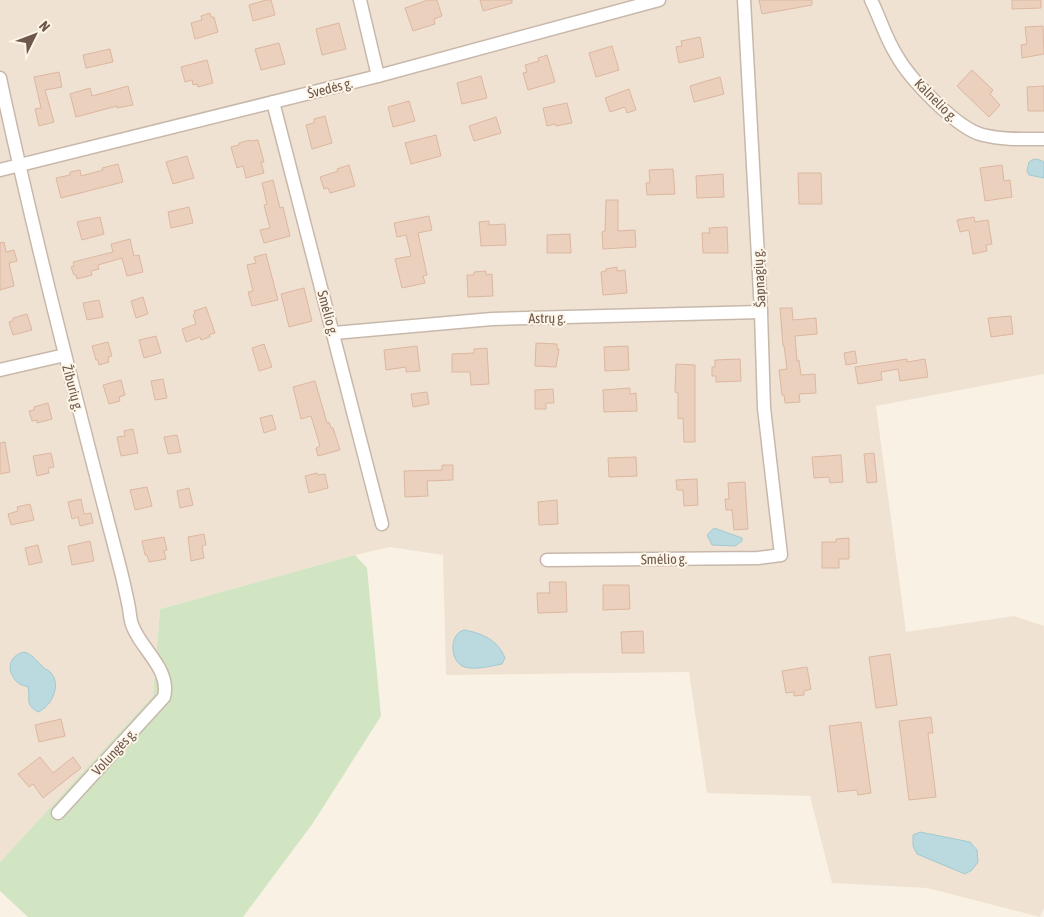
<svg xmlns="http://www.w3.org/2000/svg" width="1044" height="917" viewBox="0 0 1044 917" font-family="'Asap Condensed',sans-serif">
<rect width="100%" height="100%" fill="#f9f1e3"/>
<!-- residential -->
<path fill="#f0e2d2" d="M0,0H1044V374L876,406L906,632L1014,616L1044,626V908L1040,917L927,888L832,883L810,796L707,793L689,672L446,675L443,555L390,547L355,555L160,609L153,696L0,862Z"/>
<!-- green -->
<path fill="#d1e5c3" d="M355,555L367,568L381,716L313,823L243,917H28L0,891V862L153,696L160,609Z"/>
<!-- water -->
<g fill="#badae0" stroke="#a2c9d0">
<path d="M1034,159L1040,160L1044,162V178L1029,175L1027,171L1029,162Z"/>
<path d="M714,528L742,538V541L735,546L712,545L707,535Z"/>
<path d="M464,630C482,633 498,640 505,658L502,664C491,666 472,671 462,666C450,659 449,634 464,630Z"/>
<path d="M24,652C32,654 36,660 42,666C44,669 49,670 51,673C62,685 51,707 38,712C24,704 31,699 28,687C24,685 20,685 17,682C6,671 8,656 24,652Z"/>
<path d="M920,832L970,842L977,850L978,862L972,870L965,874L917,854L913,846V835Z"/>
</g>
<!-- building -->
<g fill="#ebd0be" stroke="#dcb7a0">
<path d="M266,0H271L275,15L253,21L249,5Z"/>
<path d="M428,0H437L442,16L434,19L435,24L413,31L405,8Z"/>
<path d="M480,0H512V3L483,11Z"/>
<path d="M759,0H812V5L762,14Z"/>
<path d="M1012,0H1041V8L1012,9Z"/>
<path d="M210,13L211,17H214L218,32L195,39L191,23L202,20L201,16Z"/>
<path d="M339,23L346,49L322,55L316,29Z"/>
<path d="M1043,26L1044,54L1022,58L1021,45L1027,44L1025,27Z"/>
<path d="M700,37L704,57L679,63L676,47L682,46L681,41Z"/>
<path d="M279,43L285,64L261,70L255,49Z"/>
<path d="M612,46L619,70L596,77L589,53Z"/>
<path d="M110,49L113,62L86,68L83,55Z"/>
<path d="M547,55L555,82L528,90L523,73L527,72L525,65L539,61L538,58Z"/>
<path d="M207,60L213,83L198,87L197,84L193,85L192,80L185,82L181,67Z"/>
<path d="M972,70L993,90L990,94L1000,105L989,117L957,86Z"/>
<path d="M59,72L62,87L45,90L54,122L39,126L35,109L41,108L34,77Z"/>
<path d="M481,76L487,98L462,104L457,83Z"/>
<path d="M720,77L724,94L694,102L690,86Z"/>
<path d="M128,86L133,105L117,108V106L76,117L70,94L90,88L92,96Z"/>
<path d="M1044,86V111H1028L1027,87Z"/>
<path d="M629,89L636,110L627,113L625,107L610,112L605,98Z"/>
<path d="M409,101L415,121L393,127L388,107Z"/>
<path d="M567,103L572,123L556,126L555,124L547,126L543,108Z"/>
<path d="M325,116L332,143L312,149L306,125L314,123V119Z"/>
<path d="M496,117L501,133L474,141L469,126Z"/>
<path d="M436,135L441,156L411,164L405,143Z"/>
<path d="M250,140L251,141L258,140L264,162H261L264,173L246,178L243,166L237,168L231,147L239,145V143Z"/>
<path d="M187,156L194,178L173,184L166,162Z"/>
<path d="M118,164L123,182L61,198L56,178L70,175V172L80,170L81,176L103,170L102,168Z"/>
<path d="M349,165L355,186L330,193L328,188L324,189L320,177L338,171L337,169Z"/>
<path d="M1002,165L1004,181L1010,180L1012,197L985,201L980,168Z"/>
<path d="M673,169L675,194L647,195L646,183H650L649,170Z"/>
<path d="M798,173H821L822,204H799Z"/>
<path d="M723,174L724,197L697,198L696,176Z"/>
<path d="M273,180L280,208L283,207L290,236L264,243L260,230L270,228L264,205L267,204L262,183Z"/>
<path d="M606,200H618V231L635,230L636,247L603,249L602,232L605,231Z"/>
<path d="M189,207L193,223L171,228L168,212Z"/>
<path d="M429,216L432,230L418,233L427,275L423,276L425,283L402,288L395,259L411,256L406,235L397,237L394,223Z"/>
<path d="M100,217L104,234L82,240L77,222Z"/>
<path d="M974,217L975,222L988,220L992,244L986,245L987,251L973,254L969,230L960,232L957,220Z"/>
<path d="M489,221V225L505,224L506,245L481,246L479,222Z"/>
<path d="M727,227L728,253H703L702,233H710L709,228Z"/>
<path d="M570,234L571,253H547V235Z"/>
<path d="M130,239L134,256L139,255L143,272L127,276L122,258L98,265L99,269L91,271L92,275L77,279L76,275H74L71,267L74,266L73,262L113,252L111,244Z"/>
<path d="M4,242L6,252L14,250L17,261L9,263L14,286L0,290V243Z"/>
<path d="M266,254L278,300L252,306L248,292L253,291L247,265L256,263L254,257Z"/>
<path d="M617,267V271L625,270L627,293L603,295L601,272L606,271V269Z"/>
<path d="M486,271V275L492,274L493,296L468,297L467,275H474V272Z"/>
<path d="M304,288L312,321L289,327L281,294Z"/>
<path d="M143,297L148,314L136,318L131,301Z"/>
<path d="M99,300L103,317L87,320L83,303Z"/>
<path d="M206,307L215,333L209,335L210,337L201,340L200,337L186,342L182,329L196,324L193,315L195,314L194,311Z"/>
<path d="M780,308H792L793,320L816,318L817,334L795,336L797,361L799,360L801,375L815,374L816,393L799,394L800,402L785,403L784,395H782L779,370L787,369L784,346H783Z"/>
<path d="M27,314L32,330L13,335L9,322L13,321V318Z"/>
<path d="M1011,316L1013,334L991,337L988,318Z"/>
<path d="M156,336L161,353L144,358L139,340Z"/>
<path d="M108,342L112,356L108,357L109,362L99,365L98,360H96L92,346Z"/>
<path d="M536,343L557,344V349H559L556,367L535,366Z"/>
<path d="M264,344L272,367L259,371L252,348Z"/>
<path d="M417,346L420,371L406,372V367L386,370L384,350Z"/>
<path d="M628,346L629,370L605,371L604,347Z"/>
<path d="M487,348L489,384L471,385L470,372H452V354L474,353V349Z"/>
<path d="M855,351L857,363L846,365L844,353Z"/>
<path d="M740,359L741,381L716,382V376H712V367H715V360Z"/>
<path d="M907,359V362L925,359L928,377L900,381L898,369L881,372L882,380L858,384L855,367Z"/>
<path d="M676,364L695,365V442H684L683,418L678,419V393L675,392Z"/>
<path d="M163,379L167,398L155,400L151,381Z"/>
<path d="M121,380L125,395L119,397L120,401L109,404L103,385Z"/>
<path d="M315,381L327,423L329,422L331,428H333L340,450L318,456L316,448L320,446L311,416L301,419L293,387Z"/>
<path d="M630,388V394L636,393L637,411L604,412L603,390Z"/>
<path d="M553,389L554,403H546V409H535V390Z"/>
<path d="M427,392L429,404L413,407L411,394Z"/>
<path d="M48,403L52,419L37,423V420L32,421L29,411L34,410V407Z"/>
<path d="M272,415L276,429L264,433L260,418Z"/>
<path d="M133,429L138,453L121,456L117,437L125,436L124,431Z"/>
<path d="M177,435L181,452L168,454L164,437Z"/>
<path d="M5,442L10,472L0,474V443Z"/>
<path d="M51,453L54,467L48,468L49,473L37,476L33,456Z"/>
<path d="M874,453L877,482L867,483L864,454Z"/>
<path d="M841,455L843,482L830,483L829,477L814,478L812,457Z"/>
<path d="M636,457L637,476L609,477L608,458Z"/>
<path d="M442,465H453V480L427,481L428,496L405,497L404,471L442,470Z"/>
<path d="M317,473L318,475L325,474L328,488L309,493L305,476Z"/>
<path d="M697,479L698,505L684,506L683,490H677L676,480Z"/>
<path d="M745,482L748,529L734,530L732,510H726L725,499H729L728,483Z"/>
<path d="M147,487L152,506L135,510L130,490Z"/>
<path d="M189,488L193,505L180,508L177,491Z"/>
<path d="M81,499L84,514L91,513L93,523L80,526L78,517L72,519L68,502Z"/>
<path d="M557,500L558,524L539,525L538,502Z"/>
<path d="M30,504L34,520L11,525L8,514L18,511L17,507Z"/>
<path d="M204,534L206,545L202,546L204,558L191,561L188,537Z"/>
<path d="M164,537L167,550L164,551L166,559L149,562L147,555H145L142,541Z"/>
<path d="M849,538V559H839V568H822V542H836V539Z"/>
<path d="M90,541L94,561L72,565L68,546Z"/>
<path d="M38,545L42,562L29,565L25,548Z"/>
<path d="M549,582H566L567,612L538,613L537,593H550Z"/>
<path d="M603,585H629L630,609L603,610Z"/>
<path d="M643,631L644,653H622L621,632Z"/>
<path d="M890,654L897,705L876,708L869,657Z"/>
<path d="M807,667L811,689L804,691V695L794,696V692L786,693L782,671Z"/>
<path d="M931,717L933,733H928L936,797L909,800L899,721Z"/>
<path d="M61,719L65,736L39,742L35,725Z"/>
<path d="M861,722L871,793L858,795L857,790L838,792L829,726Z"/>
<path d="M40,757L53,773L73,757L81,768L43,798L33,784L29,787L18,774Z"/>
</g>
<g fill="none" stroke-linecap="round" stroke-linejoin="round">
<defs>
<g id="street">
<path d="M360,0L378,76"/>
<path d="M871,0C880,18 886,39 897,56C910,79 957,129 983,135C1003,140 1024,139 1044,139"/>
<path d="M0,78C35,241 77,403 119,564C123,579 126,593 129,608C130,614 130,621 133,627C142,650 171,670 164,697L58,813"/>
<path d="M273,102L382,524"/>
<path d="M0,170L378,76L659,0"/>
<path d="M334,333L492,319L761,312"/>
<path d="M0,370L65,355"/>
<path d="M547,560L758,558L781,555L764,408L761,312L744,0"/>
</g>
</defs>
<!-- street casing -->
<use href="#street" stroke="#c8b8ab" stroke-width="15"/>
<!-- street -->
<use href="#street" stroke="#fff" stroke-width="12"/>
</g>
<g text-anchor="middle" stroke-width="4" stroke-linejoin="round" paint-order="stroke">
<!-- street labels -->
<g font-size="14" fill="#6e584c" stroke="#fdf5e8">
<text transform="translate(330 88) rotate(-14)" y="5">Švedės g.</text>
<text transform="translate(936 100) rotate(45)" y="5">Kalnelio g.</text>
<text transform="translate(759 278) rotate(-93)" y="5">Šapnagių g.</text>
<text transform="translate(328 313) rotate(75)" y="5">Smėlio g.</text>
<text transform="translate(547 318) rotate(-1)" y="5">Astrų g.</text>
<text transform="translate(73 388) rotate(75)" y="5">Žiburių g.</text>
<text transform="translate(664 559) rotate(-1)" y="5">Smėlio g.</text>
<text transform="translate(114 752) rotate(-47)" y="5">Volungės g.</text>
</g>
</g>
<!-- north arrow -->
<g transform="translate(35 35) rotate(48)" stroke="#fdf5e8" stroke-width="4" paint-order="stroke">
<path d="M0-4L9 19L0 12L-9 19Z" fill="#6e584c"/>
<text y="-8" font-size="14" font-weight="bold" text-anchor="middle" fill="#6e584c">N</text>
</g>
</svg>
